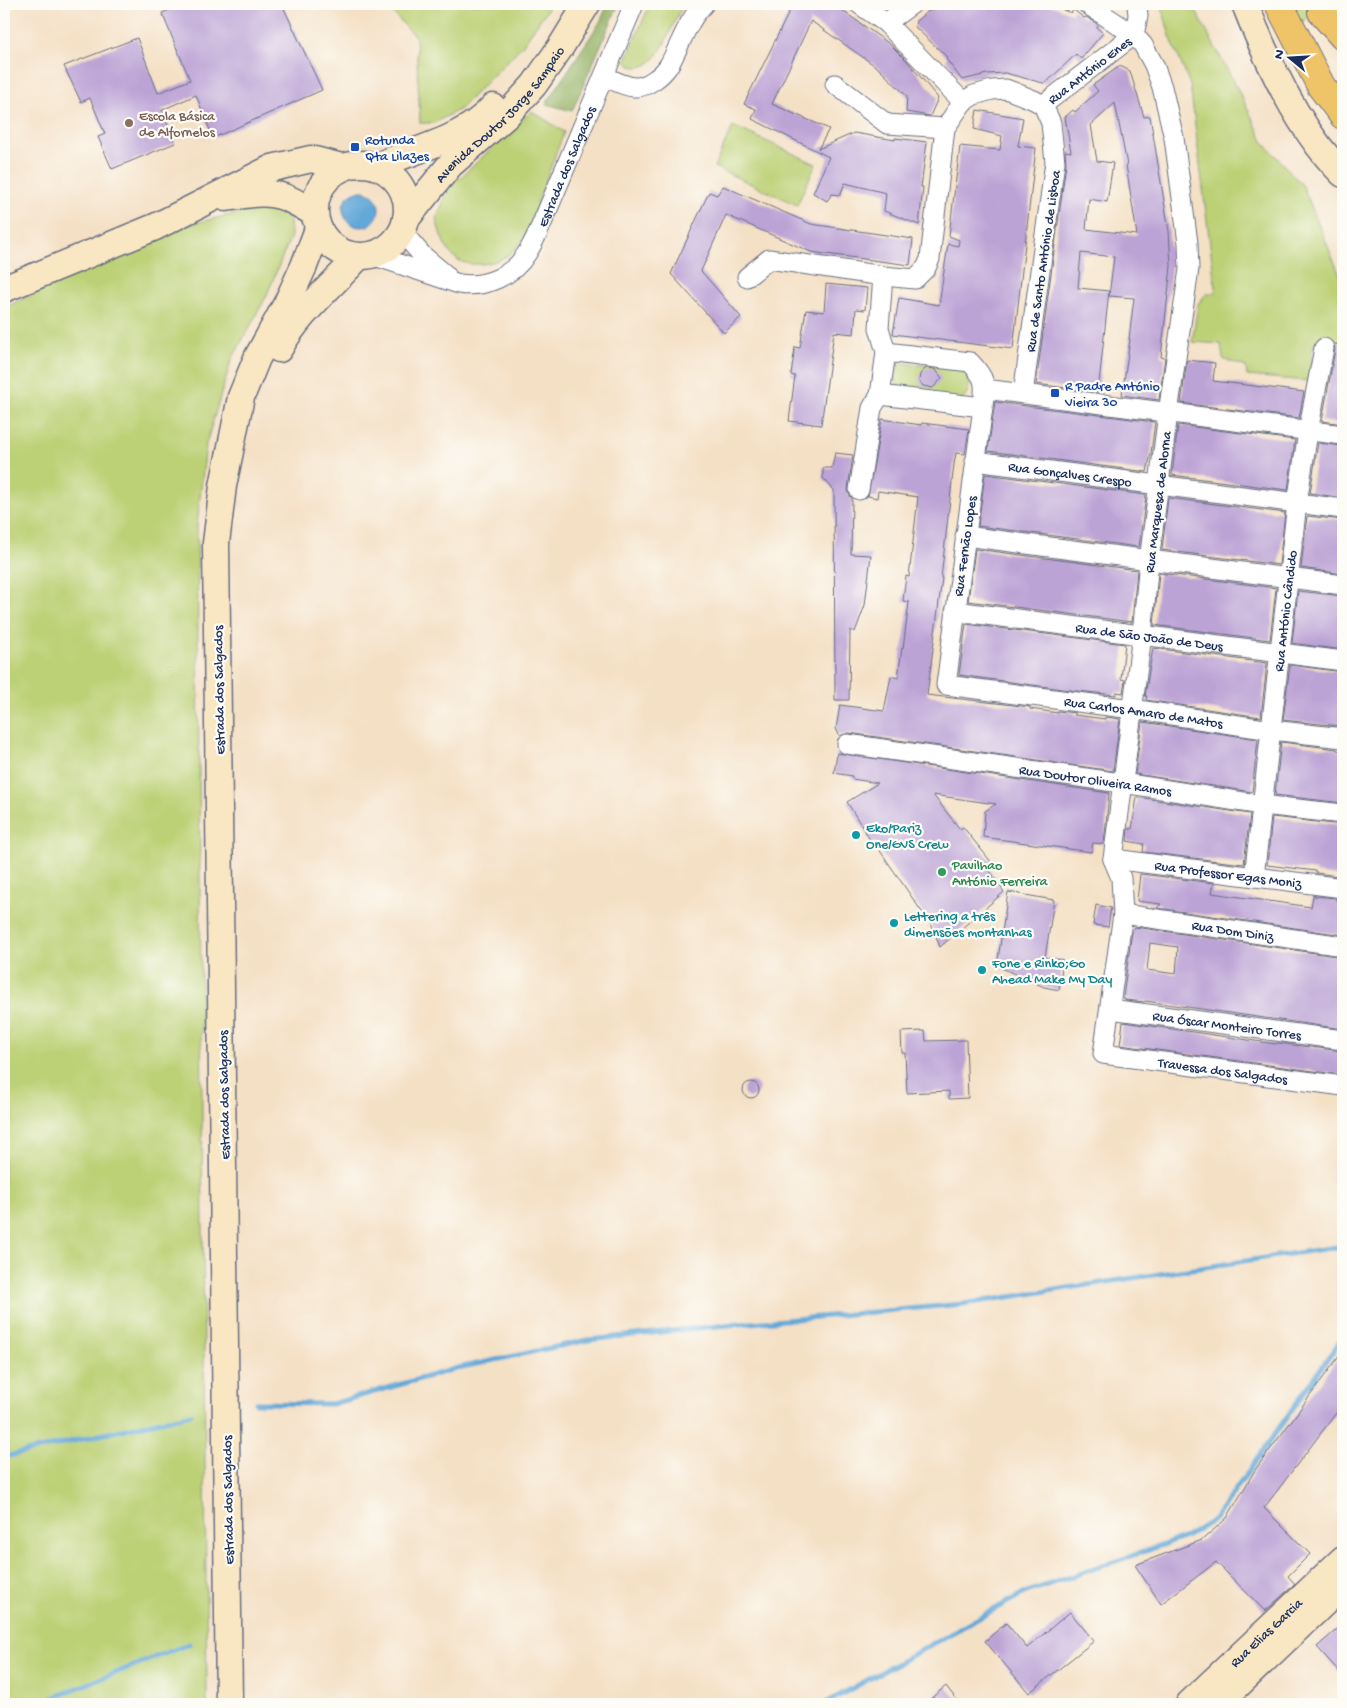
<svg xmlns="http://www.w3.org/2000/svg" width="1347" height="1708" viewBox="0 0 1347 1708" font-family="'Gochi Hand',sans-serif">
<rect width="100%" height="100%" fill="#fdfcf7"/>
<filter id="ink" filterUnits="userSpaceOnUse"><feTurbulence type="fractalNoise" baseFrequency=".02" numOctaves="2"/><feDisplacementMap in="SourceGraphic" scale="10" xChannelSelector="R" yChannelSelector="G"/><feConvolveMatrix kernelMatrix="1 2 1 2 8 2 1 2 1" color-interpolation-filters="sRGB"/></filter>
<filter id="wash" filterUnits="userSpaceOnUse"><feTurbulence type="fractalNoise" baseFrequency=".0096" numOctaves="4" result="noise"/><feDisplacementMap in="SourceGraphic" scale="20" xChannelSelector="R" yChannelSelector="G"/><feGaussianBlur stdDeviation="1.12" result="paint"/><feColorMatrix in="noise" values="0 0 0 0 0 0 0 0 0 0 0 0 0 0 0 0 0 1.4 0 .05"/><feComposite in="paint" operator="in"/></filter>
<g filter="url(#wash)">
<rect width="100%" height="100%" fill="#f4e0c5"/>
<!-- green -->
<g fill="#bcd074" stroke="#6c8069">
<path d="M385,4H551L522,46L460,109L434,123H420L416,38Z"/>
<path d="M650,4H685C669,22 662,75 630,66L626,60Z"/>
<path d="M1161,4H1192L1245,103L1264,143L1303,186L1343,283V343L1313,344L1309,381L1247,376L1246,367L1223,359L1221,344L1192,342L1198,304L1206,294L1216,293L1190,85L1170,36Z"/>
<path d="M1292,4H1322L1299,25Z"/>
<path d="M532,111L564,132C555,156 546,180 537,204C532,218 527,237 516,248C505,260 489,265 474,264C448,264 442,240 436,219L449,188Z"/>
<path d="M733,126L816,164L797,205L714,167Z"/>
<path d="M256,209C270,210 280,210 290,220L291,236L266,297L231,361L206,444L197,525L207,1704H4V308L86,269L186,225Z"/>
<path d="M900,363L962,369L969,375C970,385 970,392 963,399L898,391L895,375Z"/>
</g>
<!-- forest -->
<path fill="#95b266" stroke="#587062" d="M608,4H619L572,111L546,104L600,22Z"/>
<!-- water -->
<circle fill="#63a8d8" stroke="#3f6c9b" cx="361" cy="209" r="18"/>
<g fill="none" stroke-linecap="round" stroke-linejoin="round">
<!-- stream -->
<g stroke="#63a8d8" stroke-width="5">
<path d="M256,1403L332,1404L458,1368L588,1340L717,1326L963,1304L1343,1246"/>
<path d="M4,1457L191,1414"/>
<path d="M42,1704L57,1696L189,1644"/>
<path d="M824,1704L1024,1593L1186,1537L1215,1519L1343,1337"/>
</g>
</g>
<g id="blocks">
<!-- building -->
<g fill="#bca3d5" fill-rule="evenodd">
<path d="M186,4H282L322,90L213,138L196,95L162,110L175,143L112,169L98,137L105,134L90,98L81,102L64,66L137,38L158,93L190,80L162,13Z"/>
<path d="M793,4H833L891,45L909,63L938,98L930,116L906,112L907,96L877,67L811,21L772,104L829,129L818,149L854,133L895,140V138L927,142L921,187H923L919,225L884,211L886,193L845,183L840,195L832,194L827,201L813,193L829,157L752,119L756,109L744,104Z"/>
<path d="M952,4H1048L1071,13L1074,10L1084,18L1086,17L1095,22L1098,26L1097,28L1103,33L1081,59L1076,54L1047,82L1043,83L1005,73L987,74L962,80L946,59L947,57L915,27L916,21L927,12Z"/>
<path d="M1120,66L1130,71L1144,117L1150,116L1169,231L1171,266L1161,357L1165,358L1159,400L1122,395L1130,339H1129L1134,298L1109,296L1114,257L1081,253L1078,288L1109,291L1098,392L1036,384L1066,164L1065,151L1071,152L1065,117L1073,110L1075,112L1098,91L1093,85ZM1115,103L1127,165H1126L1137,235L1086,229L1089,199L1107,202L1113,163L1097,161L1091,125Z"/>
<path d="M977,110L1023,118L1018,146L1036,148L1013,349L893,334L899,298L939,305L948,244L958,246L959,240L949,236L960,146L1000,150L1002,136L974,129Z"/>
<path d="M723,186L811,224L913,239L910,265L811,252L726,215L701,271L741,317L724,333L671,274L709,192L717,195Z"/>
<path d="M826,284L867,288L865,310L856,309L854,334L834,332L821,425L789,421L795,376L791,375L795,347L800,348L806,310L824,312Z"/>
<path d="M1334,344H1343V424L1322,421L1335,350Z"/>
<path d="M1187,360L1215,363L1213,381L1304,392L1299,418L1181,403Z"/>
<path d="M926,368L935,369L942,378L933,388L923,386L919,381L920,374Z"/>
<path d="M995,402L1155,422L1151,453L1147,472L988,451Z"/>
<path d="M882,419L921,425L922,423L969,429L965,454L956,453L954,464L941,578H942L927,695L1030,707V709L1058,713V711L1075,713L1074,715L1105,719V717L1120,719L1113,771L849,733L840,736L836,729L840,705L884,711L891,676L898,678L902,648L903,649L909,602L903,601L906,576L909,577L918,497L878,491L877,498L868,496Z"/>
<path d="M1178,425L1295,440L1288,490L1172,475Z"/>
<path d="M1318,443L1343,446V498L1310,493Z"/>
<path d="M835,453L853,455L848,489L849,494L852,499L851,554L871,555L865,605L855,632L850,630L849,700H835L834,490L823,478V468H832Z"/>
<path d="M985,474L1146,495L1139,547L978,526Z"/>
<path d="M1168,498L1285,513L1279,565L1162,550Z"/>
<path d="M1307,516L1343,520V574L1301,568Z"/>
<path d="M975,549L1137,570L1132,622L968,601Z"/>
<path d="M1159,573L1276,588L1270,640L1154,625Z"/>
<path d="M1298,591L1343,596V650L1292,643Z"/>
<path d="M966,624L1125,644L1121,679L1125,680L1123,693L1116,692V695L1077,691L959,675Z"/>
<path d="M1153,648L1267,663L1261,717L1146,700L1147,696H1145Z"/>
<path d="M1290,665L1343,672V724L1340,723V726L1283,720Z"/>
<path d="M1142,722L1258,739L1252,792L1135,774Z"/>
<path d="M1281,742L1337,749V750L1343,751V803L1275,795Z"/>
<path d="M837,753L1109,793L1104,844L1093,843L1091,852L983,837L985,811L996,804L933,795L960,829L963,827L992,863L988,868L1004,892L940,947L933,928L874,842L872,843L847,802L878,783L852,779V776L834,773Z"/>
<path d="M1137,797L1250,814L1244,864L1143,852L1144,844L1127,841L1128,829H1132Z"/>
<path d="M1272,817L1343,825V875L1338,874V876L1316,873V871L1267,865Z"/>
<path d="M1140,874L1214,883L1212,893L1311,907L1313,896L1336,898V901L1343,902V935L1157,908L1161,904L1137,901Z"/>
<path d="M1008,892L1054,900L1045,958L1063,960L1059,990L1044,987L997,966Z"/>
<path d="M1096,905L1111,908L1108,927L1093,925Z"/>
<path d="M1135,927L1343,957V1029L1145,1001L1144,1002L1126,1000L1123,998L1132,931ZM1150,943L1178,947L1176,974L1147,970Z"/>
<path d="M1123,1022L1276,1044L1277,1043L1343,1051V1075L1120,1045Z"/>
<path d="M925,1031L926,1041L966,1040L968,1098L949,1099V1091L907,1093L905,1053H902L901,1032Z"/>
<circle cx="751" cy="1090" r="8"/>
<path d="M1343,1351V1404L1264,1508L1310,1554L1288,1576L1295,1584L1265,1611L1216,1562L1161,1604L1135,1565L1202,1540L1227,1518L1255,1470Z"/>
<path d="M1070,1612L1094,1641L1029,1693L985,1641L1006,1623L1027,1648Z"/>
<path d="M1343,1624V1676L1317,1647Z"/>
<path d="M946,1686L960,1704H924Z"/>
</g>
</g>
</g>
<g filter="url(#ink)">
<use href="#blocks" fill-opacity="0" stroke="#676d82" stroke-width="1"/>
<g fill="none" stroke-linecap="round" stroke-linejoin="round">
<defs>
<g id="street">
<path d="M859,4L886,23L963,102"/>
<path d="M1087,4L1134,35L1143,45L1154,65L1162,87L1174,138L1188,243L1189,269L1168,413L1149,561L1142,635L1113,859"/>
<path d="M886,23L912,4"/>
<path d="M1134,35L1138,16L1137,4"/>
<path d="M604,76C613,80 623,86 634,87C646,88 662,76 669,65C681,44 687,21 704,4"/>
<path d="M835,84L887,124L945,128"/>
<path id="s1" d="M1043,105L1134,35"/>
<path d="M402,232L422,255L446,275"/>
<path id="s2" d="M372,255L459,284C485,288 513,276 527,253C532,245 536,237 540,228L634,4"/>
<path d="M883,276L879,328L886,352"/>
<path d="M747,277L769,259L883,276L915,279L926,268L930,259L945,128L963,102L974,95L992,90L1006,89L1034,100L1043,105L1051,123L1055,162L1023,394"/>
<path d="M985,389L1343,435"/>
<path id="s3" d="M983,407L880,395L886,352L970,362C987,380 985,383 983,407L946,685L1132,709L1271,730L1343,738"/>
<path id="s4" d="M975,461L1343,509"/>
<path d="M859,490L872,408L880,395"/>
<path d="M965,536L1343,585"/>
<path id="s5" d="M955,611L1343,661"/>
<path id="s6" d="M847,744L1149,787L1262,805L1343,814"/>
<path id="s7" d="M1113,859L1121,878L1123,914L1103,1054L1343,1086"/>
<path id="s8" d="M1113,859L1343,888"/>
<path id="s9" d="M1254,877L1297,503L1308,432L1324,348"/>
<path id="s10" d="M1123,914L1343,946"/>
<path id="s11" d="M1110,1009L1343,1040"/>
</g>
<g id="secondary">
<path d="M1245,4C1267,61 1299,131 1343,174"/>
<circle cx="361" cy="210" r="46"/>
<path d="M377,166C415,149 464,140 493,107"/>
<path d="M226,198C240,196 256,192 270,194C286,195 300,205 314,213"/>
<path id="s12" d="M406,219L450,165L505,117L534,85L560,48L587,4"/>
<path d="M4,289L155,227L272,168L311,159L342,167"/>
<path d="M279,349C298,314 332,286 358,257"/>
<path d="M229,1704L216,543L223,486L241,397L257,358L287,303L304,266L318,229"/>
<path id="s13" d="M1189,1704L1343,1559"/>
<path d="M1218,1704L1343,1585"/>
</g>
<g id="highway">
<path d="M1279,4L1321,86L1343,115"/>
<path d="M1322,12L1343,36"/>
</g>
</defs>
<!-- street casing -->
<use href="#street" stroke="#676d82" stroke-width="21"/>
<!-- secondary casing -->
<use href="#secondary" stroke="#676d82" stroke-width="29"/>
<!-- highway casing -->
<use href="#highway" stroke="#676d82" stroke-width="30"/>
<!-- street -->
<use href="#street" stroke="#fff" stroke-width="19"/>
<!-- secondary -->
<use href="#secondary" stroke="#f9e7c3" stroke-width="26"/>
<!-- highway -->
<use href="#highway" stroke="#efc469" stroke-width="28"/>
</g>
</g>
<!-- markers -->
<circle fill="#8d6e63" stroke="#fdfcf7" stroke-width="2" cx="129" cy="123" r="5"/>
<g fill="#1a4fb4" stroke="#fdfcf7" stroke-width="2">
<rect x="350" y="142" width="10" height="10" rx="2.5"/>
<rect x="1050" y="388" width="10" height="10" rx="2.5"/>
</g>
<g fill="#0f9aa8" stroke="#fdfcf7" stroke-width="2">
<circle cx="856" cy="835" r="5"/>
<circle cx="894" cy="923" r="5"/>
<circle cx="982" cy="970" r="5"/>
</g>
<circle fill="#2e9e5b" stroke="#fdfcf7" stroke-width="2" cx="942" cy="872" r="5"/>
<g text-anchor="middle" stroke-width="4.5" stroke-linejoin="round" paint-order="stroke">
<!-- street labels -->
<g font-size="14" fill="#1b2f5e" stroke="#fdfcf7">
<text dy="5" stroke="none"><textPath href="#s1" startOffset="58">Rua António Enes</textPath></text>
<text dy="5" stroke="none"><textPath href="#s12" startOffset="141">Avenida Doutor Jorge Sampaio</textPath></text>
<text dy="5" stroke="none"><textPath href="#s2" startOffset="266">Estrada dos Salgados</textPath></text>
<text transform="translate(1042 261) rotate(-82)" y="5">Rua de Santo António de Lisboa</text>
<text dy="5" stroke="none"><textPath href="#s4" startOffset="96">Rua Gonçalves Crespo</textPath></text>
<text transform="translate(1157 502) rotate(-83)" y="5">Rua Marquesa de Alorna</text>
<text transform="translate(964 546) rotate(-82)" y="5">Rua Fernão Lopes</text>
<text dy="5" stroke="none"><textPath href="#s9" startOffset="268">Rua António Cândido</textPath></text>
<text dy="5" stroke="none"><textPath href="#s5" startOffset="196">Rua de São João de Deus</textPath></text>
<text transform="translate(218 690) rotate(-91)" y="5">Estrada dos Salgados</text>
<text dy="5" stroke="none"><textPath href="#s3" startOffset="761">Rua Carlos Amaro de Matos</textPath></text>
<text dy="5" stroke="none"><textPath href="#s6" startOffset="251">Rua Doutor Oliveira Ramos</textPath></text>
<text dy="5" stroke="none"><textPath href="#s8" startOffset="116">Rua Professor Egas Moniz</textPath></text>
<text dy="5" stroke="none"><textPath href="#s10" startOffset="111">Rua Dom Diniz</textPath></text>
<text dy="5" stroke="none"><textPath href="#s11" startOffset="118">Rua Óscar Monteiro Torres</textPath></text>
<text dy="5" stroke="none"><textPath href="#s7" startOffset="319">Travessa dos Salgados</textPath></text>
<text transform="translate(223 1095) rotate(-91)" y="5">Estrada dos Salgados</text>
<text transform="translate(227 1500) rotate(-91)" y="5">Estrada dos Salgados</text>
<text dy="5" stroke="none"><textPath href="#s13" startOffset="105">Rua Elias Garcia</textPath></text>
</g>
<!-- education labels -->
<g font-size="14" fill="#785e54" stroke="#fdfcf7" text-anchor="start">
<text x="139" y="120">Escola Básica<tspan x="139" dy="16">de Alfornelos</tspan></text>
</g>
<!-- transit labels -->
<g font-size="14" fill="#164399" stroke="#fdfcf7" text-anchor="start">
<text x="365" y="144">Rotunda<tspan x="365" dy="16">Qta Lilazes</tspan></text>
<text x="1065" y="390">R Padre António<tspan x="1065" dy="16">Vieira 30</tspan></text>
</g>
<!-- culture labels -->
<g font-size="14" fill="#0d838f" stroke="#fdfcf7" text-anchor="start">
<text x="866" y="832">Eko/Pariz<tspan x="866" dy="16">One/GVS Crew</tspan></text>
<text x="904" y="920">Lettering a três<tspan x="904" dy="16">dimensões montanhas</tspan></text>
<text x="992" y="967">Fone e Rinko;Go<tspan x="992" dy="16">Ahead Make My Day</tspan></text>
</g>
<!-- leisure labels -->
<g font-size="14" fill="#27864d" stroke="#fdfcf7" text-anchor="start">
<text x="952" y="869">Pavilhao<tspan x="952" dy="16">António Ferreira</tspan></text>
</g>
</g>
<!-- margin -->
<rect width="1347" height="1708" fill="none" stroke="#fdfcf7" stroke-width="20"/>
<!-- north arrow -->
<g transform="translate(1290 58) rotate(288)" stroke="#fdfcf7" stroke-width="4" paint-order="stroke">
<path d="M0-4L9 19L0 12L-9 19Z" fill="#1b2f5e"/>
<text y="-8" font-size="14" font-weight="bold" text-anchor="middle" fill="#1b2f5e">N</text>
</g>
</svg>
